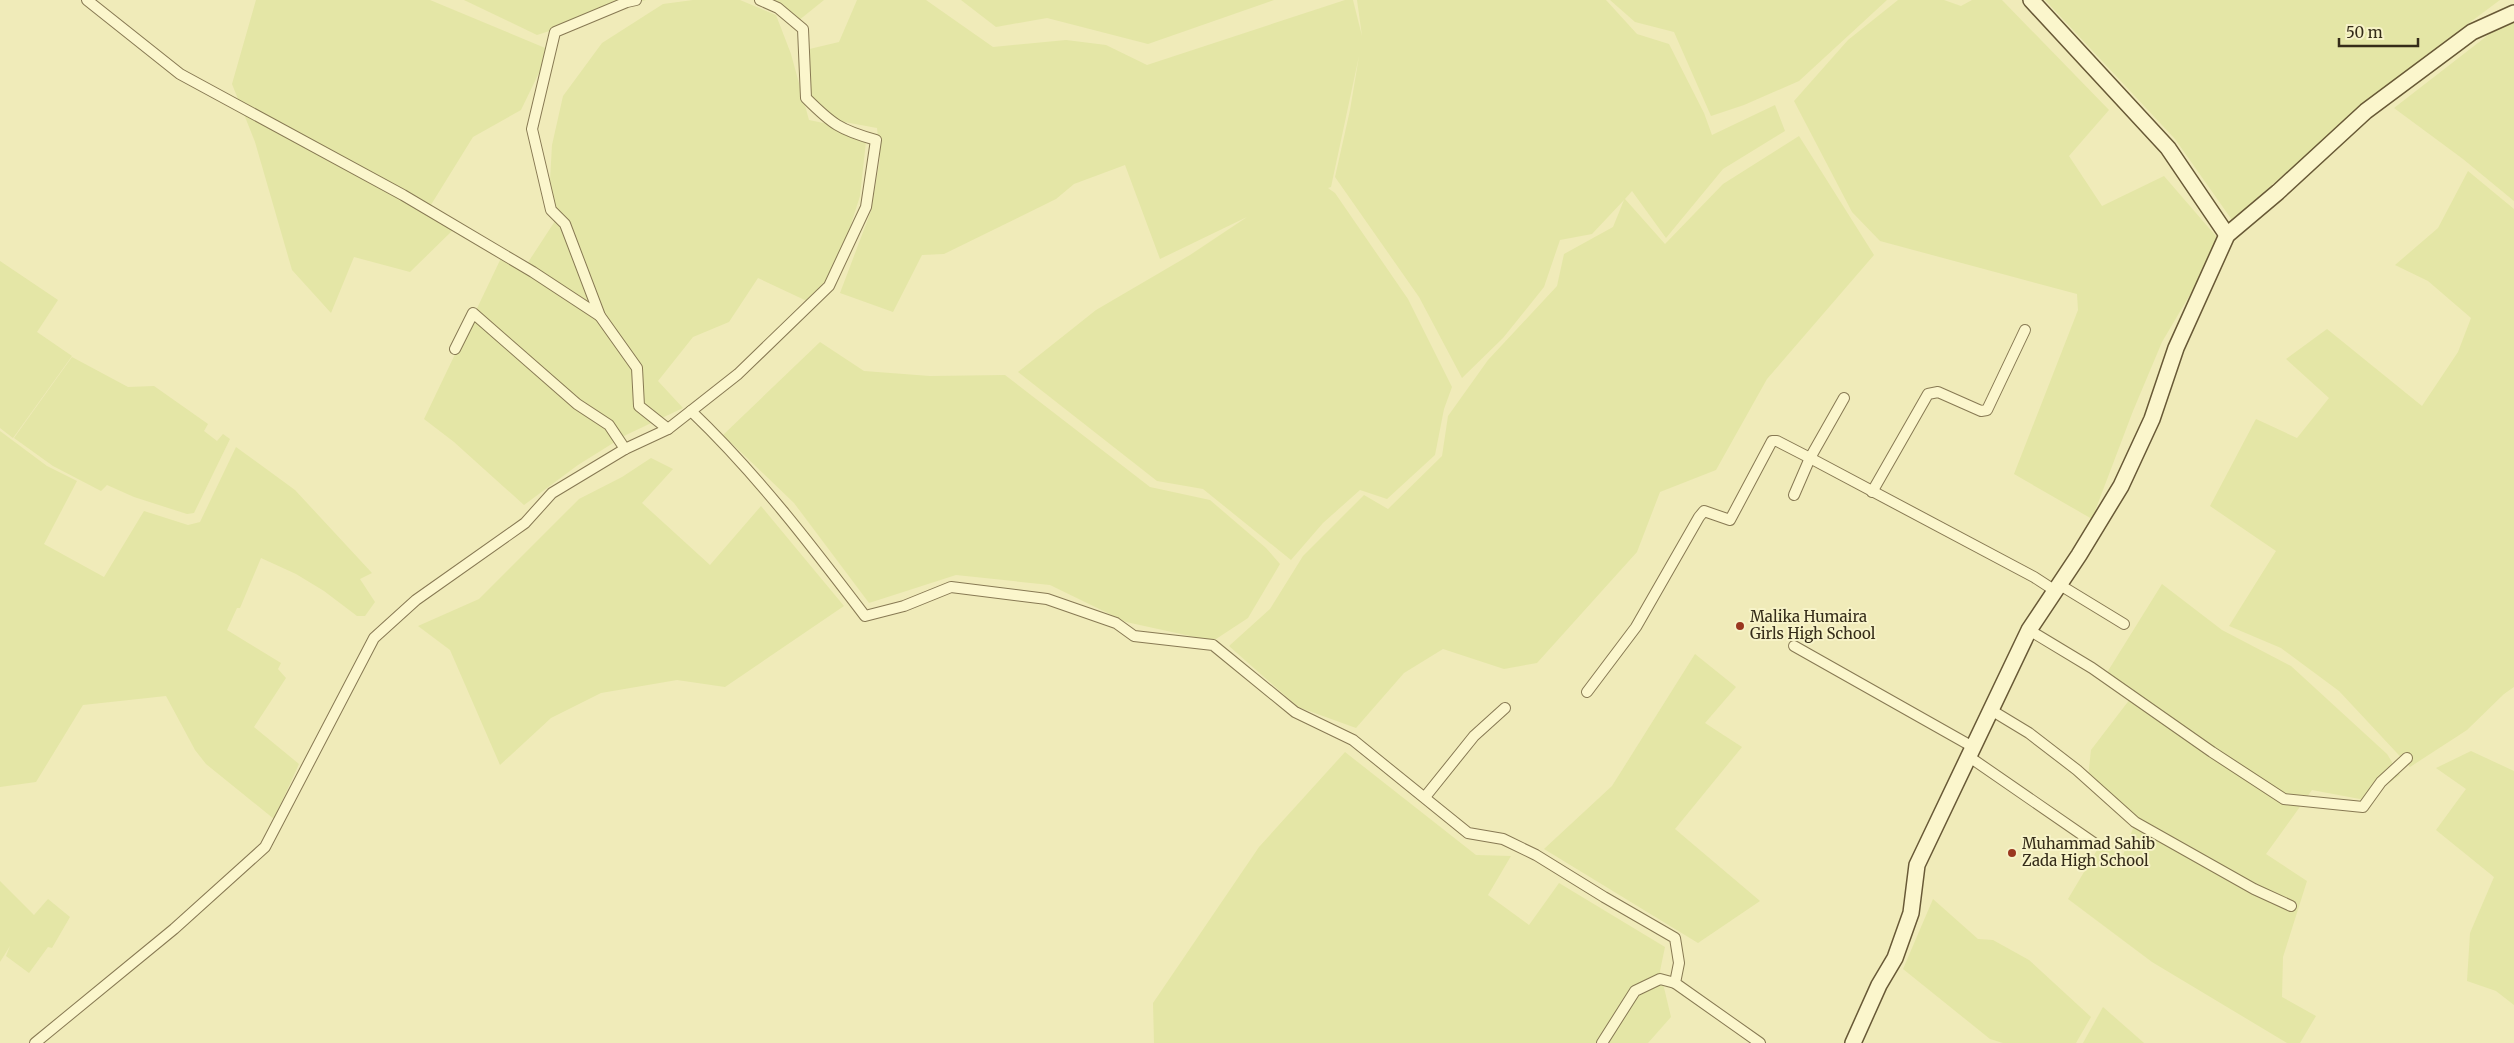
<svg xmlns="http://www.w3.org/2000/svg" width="2514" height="1043" viewBox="0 0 2514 1043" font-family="Merriweather,serif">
<rect width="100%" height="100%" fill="#f0ebb9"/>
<!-- farmland -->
<g fill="#e4e6a6">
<path d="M256,0H430L550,50L521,110L473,137L429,208L454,229L410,272L354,257L331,313L292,270L255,142L232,84Z"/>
<path d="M464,0H646L537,35Z"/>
<path d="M693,0H740L776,15L791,54L809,120L867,132L860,196L841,256L833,273L809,302L758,278L729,322L693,337L658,381L683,408L626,435L578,465L524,505L454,442L424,419L503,254L525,267L557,218L549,198L552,145L563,96L602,43L663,4Z"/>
<path d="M753,0H824L798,21Z"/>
<path d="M857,0H926L993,47L1066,40L1106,45L1147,65L1345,0H1353L1362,36L1357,0H1606L1637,34L1669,44L1704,113L1712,135L1775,105L1785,131L1723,169L1666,238L1632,191L1625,199L1665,244L1723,184L1799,136L1874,255L1767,379L1716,470L1660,492L1637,552L1537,663L1504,669L1443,649L1404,673L1356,728L1298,707L1229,646L1270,609L1303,556L1364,495L1388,509L1442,456L1448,416L1488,360L1557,286L1564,254L1613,227L1624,200L1592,234L1560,240L1544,287L1503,338L1462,378L1419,297L1335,177L1350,110L1359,56L1331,187L1328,188L1335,193L1408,299L1452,387L1444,409L1435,455L1387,499L1360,490L1323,523L1291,560L1203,489L1157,481L1018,372L1096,310L1190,255L1247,217L1160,259L1125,165L1074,184L1056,199L944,254L922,255L893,312L840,293L871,211L880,158L877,128L817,117L801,51L839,42Z"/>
<path d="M961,0H1274L1148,44L1047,18L996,27Z"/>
<path d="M1610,0H1887L1799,81L1744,105L1711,116L1674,32L1635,22Z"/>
<path d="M1898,0H1944L1961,6L1972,0H2002L2109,110L2069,156L2102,206L2164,176L2221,242L2162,342L2133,411L2092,519L2014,474L2078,310L2077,294L1880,241L1852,212L1794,101L1848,40Z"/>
<path d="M2045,0H2500L2426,55L2341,124L2232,220L2175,139Z"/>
<path d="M2514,15V201L2463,159L2394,108Z"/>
<path d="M2468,171L2514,209V687L2504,694L2467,730L2410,767L2339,691L2281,648L2229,626L2276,551L2210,506L2256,419L2297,438L2329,398L2286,359L2327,329L2422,406L2458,352L2471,318L2428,281L2395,265L2438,228Z"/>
<path d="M0,261L58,300L37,332L72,356L13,438L0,428Z"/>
<path d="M820,342L864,371L930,376L1005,375L1150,487L1210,500L1266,548L1280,564L1248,618L1213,641L1126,622L1050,585L956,575L869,603L794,503L723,435Z"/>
<path d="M72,357L128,387L154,386L208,424L204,431L217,441L223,434L230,439L194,513L187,514L134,497L107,485L101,491L53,466L14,438Z"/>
<path d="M0,431L47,466L77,481L44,544L104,577L144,511L188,525L200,522L236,447L295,490L372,573L360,579L375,602L365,616H357L324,591L296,574L261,558L240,608H237L227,630L281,663L278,669L286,678L254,727L299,764L274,819L206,764L195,750L166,696L83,705L36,782L0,787Z"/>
<path d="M651,458L673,469L642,503L710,565L761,506L844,606L725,687L677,680L601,693L551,718L500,765L450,650L418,626L479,599L579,499L622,477Z"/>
<path d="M2162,584L2222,630L2291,666L2387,754L2400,775L2365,800L2312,790L2266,854L2307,881L2283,957L2282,997L2316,1016L2300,1043H2287L2152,962L2068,899L2100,845L2123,855L2135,823L2088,777L2091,750L2130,699L2103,679Z"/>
<path d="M1695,654L1736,687L1705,723L1742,747L1675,829L1760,901L1698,943L1544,849L1612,786Z"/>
<path d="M2471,751L2514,771V1005L2496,991L2467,981L2470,933L2494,877L2436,830L2466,789L2436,768Z"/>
<path d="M1345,752L1476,855L1511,856L1488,895L1529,925L1559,883L1665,947L1660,971L1671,1017L1648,1043H1154L1153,1003L1259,847Z"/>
<path d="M0,881L34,915L48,899L70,917L52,948L48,947L29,973L6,956L10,946L0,962Z"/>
<path d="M1933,899L1978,939L1993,940L2029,960L2091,1017L2076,1043H2003L1990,1039L1903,969Z"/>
<path d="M2103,1007L2144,1043H2083Z"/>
</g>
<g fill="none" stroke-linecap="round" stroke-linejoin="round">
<defs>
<g id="street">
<path d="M87,0L180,74L403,195L533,272L600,316"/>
<path d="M636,0L627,2L555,32L532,129L551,210L565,224L600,316L637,368L639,406L668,429"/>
<path d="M455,349L473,313L577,404L609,425L625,449"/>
<path d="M691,411L738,374L829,286L866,207L876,140C840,130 832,124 806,98L803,29L778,8L760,0"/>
<path d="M1872,492L1928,394L1938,392L1981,411L1987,410L2025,330"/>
<path d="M1794,495L1810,458L1844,398"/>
<path d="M2060,585L2124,624"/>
<path d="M2029,630L2092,668L2212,752L2284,799L2363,807L2381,782L2407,758"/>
<path d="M1794,646L1973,747"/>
<path d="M1587,692L1636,627L1699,517L1704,511L1730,520L1772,441H1777L1810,458L2034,577L2054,590"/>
<path d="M1991,710L2029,733L2077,770L2135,822L2254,889L2291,906"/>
<path d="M1968,756L2094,843"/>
<path d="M1425,797L1474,736L1505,708"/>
<path d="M35,1043L174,929L265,847L374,638L416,600L525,523L552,493L625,449L668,429L691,411C756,473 811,545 865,616L904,606L951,587L1047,599L1116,623L1134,636L1213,645L1295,712L1353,740L1468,833L1503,839L1536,855L1604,897L1675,938L1679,963L1675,983L1760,1043"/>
<path d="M1602,1043L1635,991L1660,979L1675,983"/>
</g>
<g id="secondary">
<path d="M2031,0L2168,148L2227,235"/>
<path d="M1853,1043L1879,985L1895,958L1911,913L1917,865L2029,630L2079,555L2121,486L2152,419L2176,348L2227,235L2278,192L2366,111L2472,32L2514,13"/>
</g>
</defs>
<!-- street casing -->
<use href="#street" stroke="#877953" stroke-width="12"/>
<!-- secondary casing -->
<use href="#secondary" stroke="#685936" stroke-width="18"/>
<!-- street -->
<use href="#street" stroke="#fbf6cc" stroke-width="10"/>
<!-- secondary -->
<use href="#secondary" stroke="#fbf6cc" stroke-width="15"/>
</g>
<!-- markers -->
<g fill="#9a371f" stroke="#f7f3c8" stroke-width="2">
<circle cx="1740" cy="626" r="5"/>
<circle cx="2012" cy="853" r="5"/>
</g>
<g text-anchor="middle" stroke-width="4" stroke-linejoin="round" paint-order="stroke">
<!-- poi labels -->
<g font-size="15" fill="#352c19" stroke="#f7f3c8" text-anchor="start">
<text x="1750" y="622">Malika Humaira<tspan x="1750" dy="17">Girls High School</tspan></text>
<text x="2022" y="849">Muhammad Sahib<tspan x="2022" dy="17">Zada High School</tspan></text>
</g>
</g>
<!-- scale -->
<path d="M2339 38v8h79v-8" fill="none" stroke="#352c19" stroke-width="2.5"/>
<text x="2346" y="38" font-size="15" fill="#352c19" stroke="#f7f3c8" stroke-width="4" paint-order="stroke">50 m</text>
</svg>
